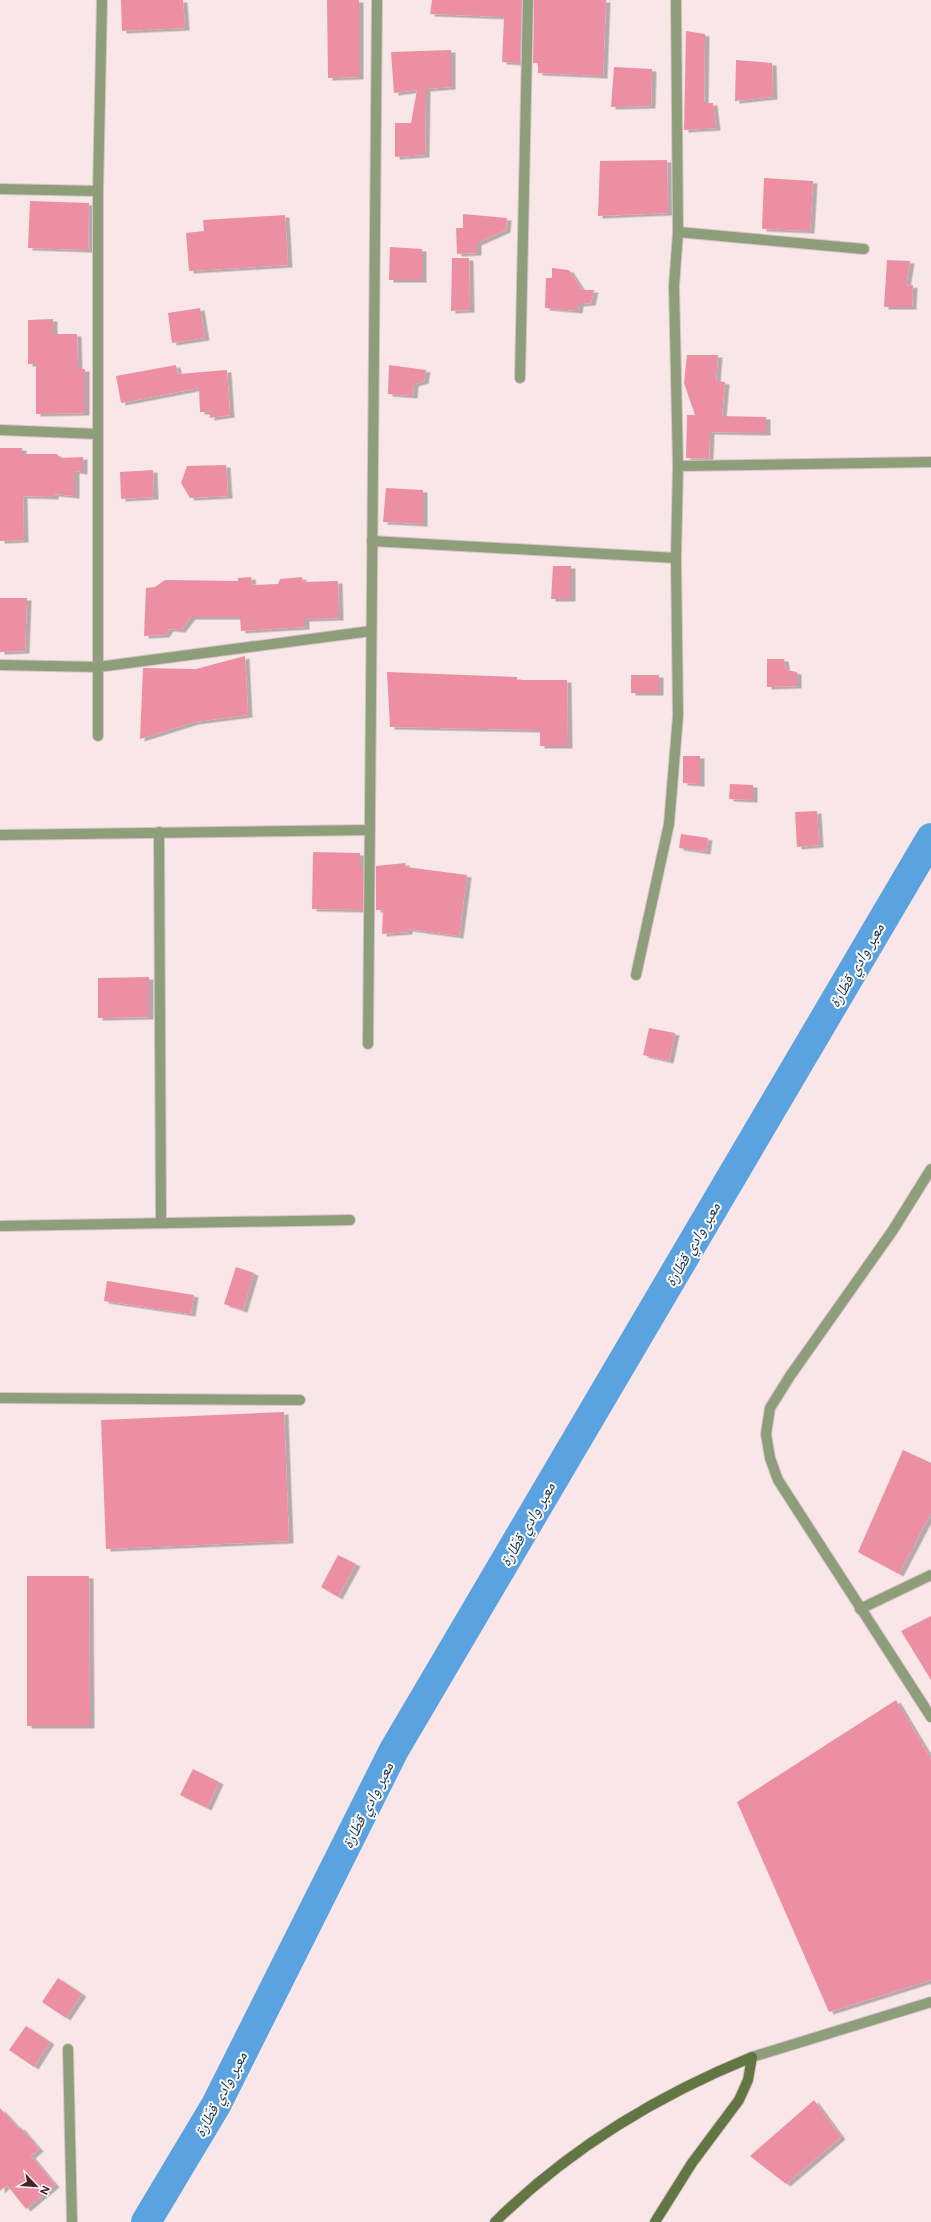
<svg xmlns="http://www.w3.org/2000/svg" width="931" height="2222" viewBox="0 0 931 2222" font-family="Figtree,'Noto Naskh Arabic',sans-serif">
<defs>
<filter id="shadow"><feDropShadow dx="4.5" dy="2.5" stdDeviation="0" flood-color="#0004"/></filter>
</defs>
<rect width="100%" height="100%" fill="#f9e6e9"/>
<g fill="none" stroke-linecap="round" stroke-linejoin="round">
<!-- river -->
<path stroke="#5ba2e0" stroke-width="30" d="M146,2222L216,2105L394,1750L931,838"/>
</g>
<!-- building -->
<g fill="#ed8fa3" filter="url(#shadow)">
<path d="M121,0H183L185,28L122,31Z"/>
<path d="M327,0H359V77L328,78Z"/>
<path d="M432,0H522L520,63L502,62L504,17L430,14Z"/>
<path d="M534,0H606L603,76L538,73V63H533Z"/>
<path d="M686,31L705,34L704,103H713L716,128L684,130Z"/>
<path d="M451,50V87L426,89L425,155L395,157V123H411L417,90L394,93L391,52Z"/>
<path d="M736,60L772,63L773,97L735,101Z"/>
<path d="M614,67L652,69L651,106L611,107Z"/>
<path d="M667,160L668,213L598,216L600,161Z"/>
<path d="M764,178L813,181L810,231L762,229Z"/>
<path d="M30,201L89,203L88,250L28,248Z"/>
<path d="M463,214L507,218L506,230L477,243V253L457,254L456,228H463Z"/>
<path d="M285,215L288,265L189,271L186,233L204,231L203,220Z"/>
<path d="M390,247L422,249V280H389Z"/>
<path d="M452,258H469L470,310L451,311Z"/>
<path d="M887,260L910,261L906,286L913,285L912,307H884Z"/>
<path d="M552,268L569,270L582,290H594L591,303L579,304L578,311L545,308L546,278H552Z"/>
<path d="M200,308L205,338L172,343L168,313Z"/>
<path d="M53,319V334H77L78,369H85V413L36,414V364H28V320Z"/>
<path d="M687,355H718L716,381L725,382L722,416L766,417V433L710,432L709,459L686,458L687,415H695L684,383Z"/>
<path d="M176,365L178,374L227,370L230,415L210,418V412H200L199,388L121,403L116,376Z"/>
<path d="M389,365L426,370L424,381L414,384L413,396L388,394Z"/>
<path d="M0,448H22V454H57L60,458L83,457V472L75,471V496L54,494V497L23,496L24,540L0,541Z"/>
<path d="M226,465L228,496L190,498L181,483L187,466Z"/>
<path d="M153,470L154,497L121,499L120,472Z"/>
<path d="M386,488L423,490V524L383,522Z"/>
<path d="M553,566H571V599H551Z"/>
<path d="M251,577L252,585L278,584L280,579L302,577L303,582L338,581L339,618L305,619V627L241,631L240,617H191L181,630L169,629L165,635L144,636L146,588L155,587L165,580L238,581V578Z"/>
<path d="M0,598H27L25,651L0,652Z"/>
<path d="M245,656L248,715L194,722L140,739L143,668L196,669Z"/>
<path d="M767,659H784L786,670L797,672V686L767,687Z"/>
<path d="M387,672L517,677V680H567L568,746H540V730L390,727Z"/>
<rect x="631" y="675" width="28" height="18"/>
<path d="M683,756H700V784L683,783Z"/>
<path d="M730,784L753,785V800L729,799Z"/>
<path d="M817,811L819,845L797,847L795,812Z"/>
<path d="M681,834L708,838L706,852L679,848Z"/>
<path d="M313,852L360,853V868H363V910L312,909Z"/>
<path d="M405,863L406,867L467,875L459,936L408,929V932L382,934L383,910H376V866Z"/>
<path d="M149,977V1017L98,1018V978Z"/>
<path d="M649,1028L675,1033L669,1061L643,1055Z"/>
<path d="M236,1267L254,1273L243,1310L224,1304Z"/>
<path d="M107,1281L194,1295L191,1314L104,1301Z"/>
<path d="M284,1412L289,1541L106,1549L101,1420Z"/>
<path d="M903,1450L931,1463V1513L899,1574L858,1552Z"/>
<path d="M338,1555L356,1564L338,1597L321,1587Z"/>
<path d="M27,1576H89L90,1726H27Z"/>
<path d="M931,1616V1680L901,1631Z"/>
<path d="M896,1700L931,1759V1980L829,2012L737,1802Z"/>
<path d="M193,1769L219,1782L207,1808L180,1795Z"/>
<path d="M58,1978L82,1994L66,2018L42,2002Z"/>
<path d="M26,2026L50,2042L34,2067L9,2050Z"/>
<path d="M814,2100L841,2137L786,2184L750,2156Z"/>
<path d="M0,2108L18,2128L20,2127L39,2149L31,2156L55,2185L26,2209L7,2185L0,2191Z"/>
</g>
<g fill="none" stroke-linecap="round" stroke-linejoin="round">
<defs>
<g id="street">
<path d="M0,189L98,191"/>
<path d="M678,232L864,249"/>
<path d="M520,378L528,0"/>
<path d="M0,430L98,434"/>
<path d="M678,466L931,462"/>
<path d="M372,541L676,558"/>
<path d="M0,665L98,667L371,631"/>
<path d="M98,736V191L102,0"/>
<path d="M159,832L161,1223"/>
<path d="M0,835L370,830"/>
<path d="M636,975L669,824L678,716L676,558L678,466L674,286L678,232L676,0"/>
<path d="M368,1044L377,0"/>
<path d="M931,1169L893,1230L790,1376L770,1408L766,1434L770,1458L778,1480L931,1717"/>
<path d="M0,1226L350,1220"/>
<path d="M0,1398L300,1400"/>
<path d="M860,1609L931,1575"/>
<path d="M68,2049L72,2222"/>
<path d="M752,2057L931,2002"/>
</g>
<path id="secondary" d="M495,2222C569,2149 656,2096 752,2057L748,2080L739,2100L692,2163L655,2222"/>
</defs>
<!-- street casing -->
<use href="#street" stroke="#d9c3c7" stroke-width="12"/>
<!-- secondary casing -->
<use href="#secondary" stroke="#d9c3c7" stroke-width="12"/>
<!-- street -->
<use href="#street" stroke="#8e9d7a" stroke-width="10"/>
<!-- secondary -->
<use href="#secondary" stroke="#617642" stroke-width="10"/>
</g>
<g text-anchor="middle" stroke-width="4" stroke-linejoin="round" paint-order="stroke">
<!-- water labels -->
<g font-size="16" font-style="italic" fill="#17354f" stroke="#f8f8f8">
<text transform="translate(856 965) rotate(-60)" y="6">معبر وادي قطّارة</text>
<text transform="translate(692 1244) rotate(-60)" y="6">معبر وادي قطّارة</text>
<text transform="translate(527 1524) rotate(-60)" y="6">معبر وادي قطّارة</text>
<text transform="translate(367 1805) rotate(-63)" y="6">معبر وادي قطّارة</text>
<text transform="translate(220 2094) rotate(-62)" y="6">معبر وادي قطّارة</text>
</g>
</g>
<!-- north arrow -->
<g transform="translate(36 2186) rotate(115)" stroke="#f8f8f8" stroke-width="3" paint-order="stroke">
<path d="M0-3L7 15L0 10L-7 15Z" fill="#45232a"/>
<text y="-6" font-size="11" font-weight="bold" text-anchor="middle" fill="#45232a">N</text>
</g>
</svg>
